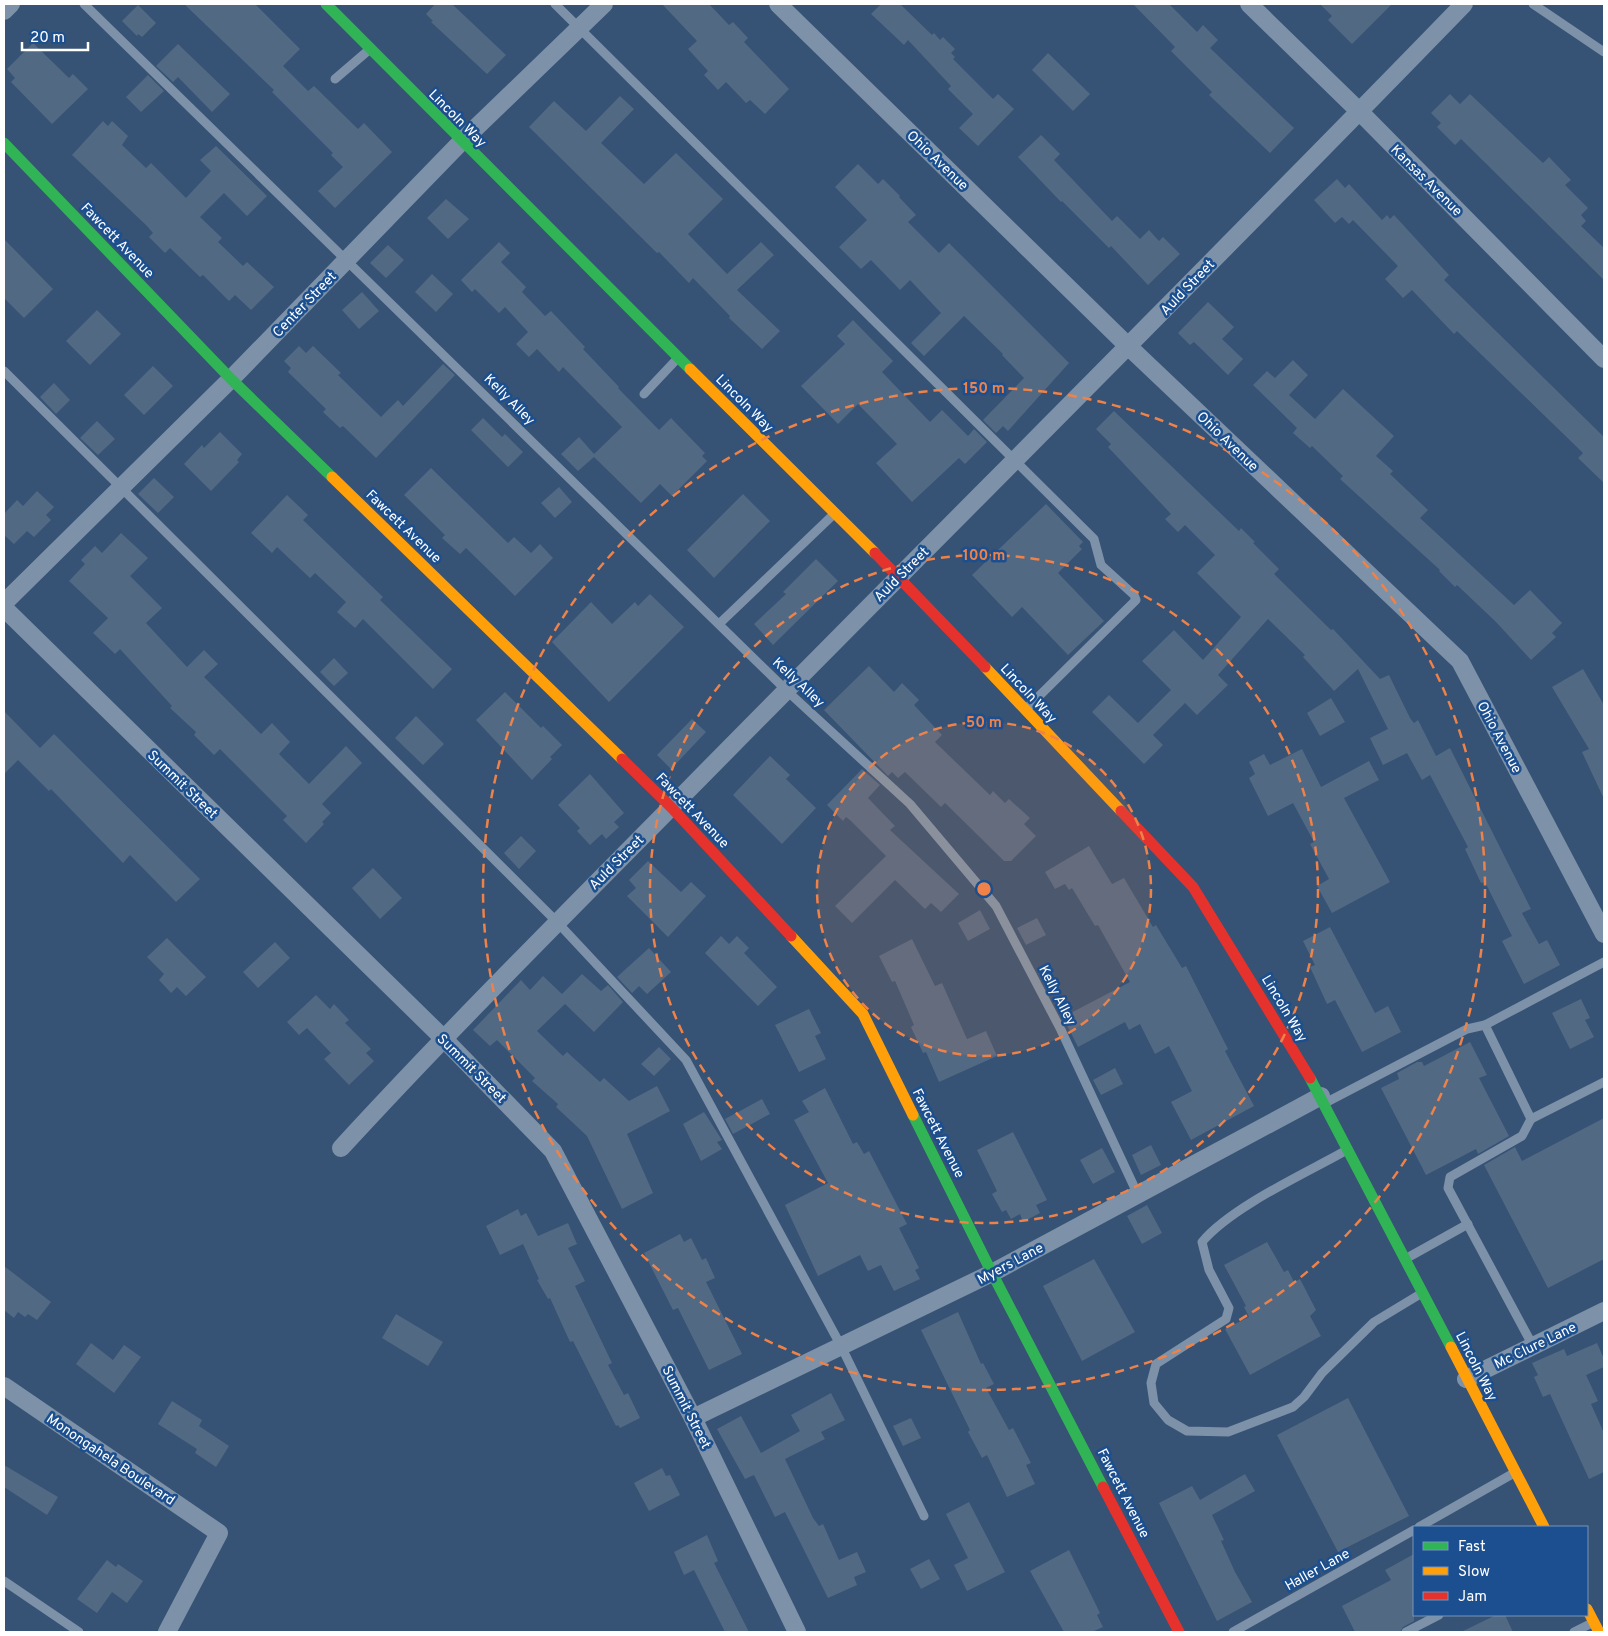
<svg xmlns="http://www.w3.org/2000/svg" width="1608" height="1636" viewBox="0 0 1608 1636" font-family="Overpass,sans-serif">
<rect width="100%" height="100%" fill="#365274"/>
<!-- building -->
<g fill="#526984">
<path d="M184,4H255L300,49L283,66L308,91L314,86L358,129L364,123L392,152L335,208L318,191L343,167L331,155L333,153L272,92L274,90Z"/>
<path d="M435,4H452L506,55L487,74L431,22L433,21L426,14Z"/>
<path d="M662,4H709L729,25L733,22L748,38L744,42L789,89L765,114L750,100L746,103L726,82L718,90L704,75L708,71L688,49L697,41Z"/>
<path d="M881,4H900L932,35L934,33L940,40L943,37L955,49L951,53L955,57L953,59L993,99L998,94L1014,109L978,146L959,128L973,114L948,89L951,86L908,40L904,45L871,14Z"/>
<path d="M1133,4H1169L1197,32L1203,25L1218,40L1210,48L1294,128L1270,153L1209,95L1212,92L1171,51L1175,47Z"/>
<path d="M1320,4H1392L1352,44L1328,20L1332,16Z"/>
<path d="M138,5L156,23L142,37L138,34L137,36L122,21Z"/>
<path d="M33,43L69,78L73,74L88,89L52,124L11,82L15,78L7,69Z"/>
<path d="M178,44L230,94L212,112L178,77L173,82L156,66Z"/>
<path d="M1048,53L1090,94L1073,111L1032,70Z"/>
<path d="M148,75L164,91L141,112L126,97Z"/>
<path d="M1450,94L1460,104L1470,94L1543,163L1549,157L1571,180L1565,185L1588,208L1581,215L1586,221L1581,226L1604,248V280L1461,139L1455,145L1437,127L1441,123L1431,113Z"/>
<path d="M620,96L634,109L601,143L644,184L676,153L723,199L688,234L727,274L761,242L774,255L737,290L780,331L762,349L729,318L730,316L693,278L689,283L659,252L657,253L529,127L554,101L586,131Z"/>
<path d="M103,121L108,126L112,121L128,136L122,145L146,168L151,163L186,198L211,171L200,160L216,146L267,196L247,216L224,193L200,217L222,238L218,242L243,266L247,262L274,287L251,310L235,295L229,301L203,275L200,277L170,248L165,253L149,237L153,233L147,226L72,155Z"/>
<path d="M1041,135L1060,154L1054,160L1112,221L1117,216L1140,239L1149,230L1159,241L1163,237L1180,254L1148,285L1111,246L1109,248L1062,201L1061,202L1018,157Z"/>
<path d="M858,164L878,184L883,179L900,196L899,197L916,215L908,222L939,253L949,243L1069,363L1008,431L1003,426L996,433L983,420L1024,378L1002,355L1003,354L964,316L924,356L911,343L941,313L910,280L900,290L871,260L861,269L839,247L867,220L835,187Z"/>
<path d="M1337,179L1345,188L1349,184L1382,220L1387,215L1390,219L1394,215L1449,275L1444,280L1604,437V483L1578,458L1583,453L1457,331L1454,334L1412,290L1403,298L1385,279L1398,266L1353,220L1349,224L1342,217L1335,223L1314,200Z"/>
<path d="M446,199L469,219L448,239L427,218Z"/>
<path d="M4,239L53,289L24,318L4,298Z"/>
<path d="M499,242L510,253L501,262L526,287L522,292L545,316L551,311L585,347L583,349L619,387L618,388L659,430L671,418L705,453L702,456L707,461L672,496L660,484L641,503L594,457L578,471L561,454L579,437L594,454L622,427L563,367L559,372L537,349L529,357L516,344L528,332L505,307L499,313L475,289L472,292L461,280Z"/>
<path d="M388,245L404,260L386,278L370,263Z"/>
<path d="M432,274L453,294L436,312L415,292Z"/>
<path d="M362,292L379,311L359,329L342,310Z"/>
<path d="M1208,302L1234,327L1222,339L1243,359L1228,375L1194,342L1190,345L1178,333Z"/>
<path d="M97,310L121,334L90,365L66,341Z"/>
<path d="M853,320L893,361L882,372L930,422L942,410L968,436L974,429L987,442L965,464L959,458L912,502L876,463L897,444L858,404L838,424L801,386L845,344L837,336Z"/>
<path d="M299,346L306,353L313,346L341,373L338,375L381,417L398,400L403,406L443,364L455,375L376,458L343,426L340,428L323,412L326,409L288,372L291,368L284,361Z"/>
<path d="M1293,360L1308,375L1289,395L1315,419L1343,389L1394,436L1376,456L1393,471L1390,474L1428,510L1420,518L1514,605L1530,590L1562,623L1552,633L1556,637L1531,660L1496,622L1457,585L1455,587L1439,571L1440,570L1340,479L1343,476L1312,446L1310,448L1293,433L1297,428L1253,385L1267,371L1275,378Z"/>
<path d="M153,366L173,386L144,415L124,395Z"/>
<path d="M54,383L70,400L56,414L40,397Z"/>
<path d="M1114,411L1239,531L1241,528L1255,542L1253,543L1279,569L1274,574L1331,630L1333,629L1380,679L1389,675L1410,718L1414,723L1418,720L1436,756L1450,748L1531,909L1522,913L1539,944L1547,940L1560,965L1524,984L1502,941L1512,936L1485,882L1481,883L1465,849L1468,847L1430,775L1422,780L1407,753L1383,765L1370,738L1388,729L1358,669L1334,691L1303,657L1305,655L1268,619L1218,675L1228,685L1197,715L1185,703L1153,735L1163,745L1144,764L1092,712L1109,695L1138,723L1171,690L1142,661L1174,630L1203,660L1241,617L1197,573L1215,555L1185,525L1178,532L1165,519L1171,514L1108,447L1111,444L1096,429Z"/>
<path d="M483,418L502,437L505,434L523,452L508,467L471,430Z"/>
<path d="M97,421L115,439L98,455L80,438Z"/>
<path d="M220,432L242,454L237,460L239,462L211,491L184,464L202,445L204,448Z"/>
<path d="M431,468L508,543L514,537L531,553L540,544L553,558L515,596L466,548L460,554L442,538L445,535L404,495Z"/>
<path d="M154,478L174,497L158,513L138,494Z"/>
<path d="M559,487L572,502L555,518L541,503Z"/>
<path d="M37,491L54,507L46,515L51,520L34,537L27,531L14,544L4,535V514L17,500L23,506Z"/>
<path d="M743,494L770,521L714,578L687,550Z"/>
<path d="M287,495L308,515L303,520L383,597L380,600L452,669L433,689L363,619L355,628L337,612L346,602L315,573L310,578L277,547L272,553L251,533Z"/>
<path d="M1046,504L1083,542L1079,546L1082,549L1058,573L1104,621L1068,655L1022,607L1012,617L972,575Z"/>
<path d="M121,533L148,558L130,576L162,608L146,623L187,667L204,650L218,664L204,677L261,734L272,723L290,742L279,754L309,784L346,746L362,763L322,804L331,813L322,822L324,824L306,843L283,820L287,816L220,749L214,755L194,735L196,732L170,708L172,706L120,649L115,654L93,633L108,618L69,581L85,564L81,560L95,546L102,553Z"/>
<path d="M816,559L838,581L773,645L754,624L786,594L783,592Z"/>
<path d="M650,594L684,627L609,702L552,642L591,602L612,624L635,602L638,606Z"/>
<path d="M334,658L348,673L334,686L320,672Z"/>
<path d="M869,666L894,692L902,683L919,700L914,705L942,735L935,742L990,795L993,791L1005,803L1009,799L1030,818L1024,824L1036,836L1011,861H1004L945,803L941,807L905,772L898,778L892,772L888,776L824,710Z"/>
<path d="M1583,669L1604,705V799L1582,752L1589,749L1552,687Z"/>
<path d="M505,692L541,728L543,726L562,745L550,757L552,759L532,780L476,720Z"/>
<path d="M1331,698L1345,722L1320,736L1307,713Z"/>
<path d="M4,711L40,748L54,734L200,879L176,902L130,855L123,863L51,789L49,791L18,760L4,774Z"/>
<path d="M416,716L444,744L423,765L395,738Z"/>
<path d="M692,719L706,732L671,769L657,755Z"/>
<path d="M1302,749L1321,787L1369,761L1379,780L1344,798L1390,882L1332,913L1317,886L1329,879L1310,844L1314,842L1293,803L1268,816L1249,778L1255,774L1249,762L1264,754L1270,765Z"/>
<path d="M770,756L790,775L786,779L816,808L782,844L733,795Z"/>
<path d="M862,769L880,785L868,798L895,826L890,830L959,894L941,912L931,903L925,909L895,880L852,923L835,906L886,856L851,821L846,817L843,821L827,805Z"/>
<path d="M590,774L624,813L614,822L619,827L606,839L602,834L590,845L577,831L580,828L558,805Z"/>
<path d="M521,836L536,851L519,869L504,853Z"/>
<path d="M1089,846L1112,884L1124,878L1153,927L1156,925L1182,968L1186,966L1228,1049L1225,1051L1254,1106L1191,1140L1171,1102L1192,1091L1169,1046L1155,1054L1140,1024L1129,1030L1125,1022L1078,1047L1063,1017L1130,982L1098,925L1095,926L1072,888L1069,890L1065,884L1055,889L1045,872Z"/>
<path d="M648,861L681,892L691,882L706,896L668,937L627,896L636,888L629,880Z"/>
<path d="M373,868L402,898L380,919L352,888Z"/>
<path d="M980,910L990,929L968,941L958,923Z"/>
<path d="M1037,918L1046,935L1026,945L1017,928Z"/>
<path d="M1330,927L1375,1013L1388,1006L1401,1032L1362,1052L1335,1000L1327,1004L1310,967L1315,965L1303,941Z"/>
<path d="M721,936L729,944L737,936L749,948L744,953L777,987L758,1006L705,953Z"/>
<path d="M167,938L206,977L186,996L177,987L171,993L159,980L164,974L147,957Z"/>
<path d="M912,939L935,986L942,983L967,1039L986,1031L997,1056L939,1082L926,1052L923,1053L911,1027L914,1025L895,981L892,982L879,956Z"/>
<path d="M275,942L290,958L258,988L243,972Z"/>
<path d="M649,948L671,972L647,994L639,986L632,993L617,977Z"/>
<path d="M582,974L601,991L608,985L623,1002L594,1032L565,1004L537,1031L563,1056L567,1052L600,1082L604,1078L629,1101L657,1086L670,1111L627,1134L653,1193L622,1209L587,1136L556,1107L558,1104L532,1081L535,1078L497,1040L490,1046L473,1030L521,980L530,990L543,976L562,994Z"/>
<path d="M316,995L330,1009L334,1004L349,1020L345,1023L371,1049L366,1053L374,1061L349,1085L324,1059L331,1053L307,1028L299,1035L287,1022Z"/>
<path d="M1581,999L1590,1018L1585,1020L1594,1037L1570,1049L1552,1013Z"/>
<path d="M809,1009L821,1033L815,1036L826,1059L799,1072L775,1025Z"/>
<path d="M1470,1042L1487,1075L1479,1078L1509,1136L1478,1154L1476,1149L1426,1175L1381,1088L1399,1079L1397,1073L1417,1062H1422L1424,1066Z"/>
<path d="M659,1047L671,1059L654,1076L641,1064Z"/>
<path d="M1115,1068L1123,1084L1101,1095L1093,1080Z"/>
<path d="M825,1088L853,1144L857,1142L864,1154L869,1151L907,1224L899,1228L919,1268L915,1270L920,1279L894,1291L881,1265L868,1271L860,1255L818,1276L785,1205L828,1183L794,1120L809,1112L802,1101Z"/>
<path d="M762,1099L770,1114L733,1134L725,1119Z"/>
<path d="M704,1112L722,1140L717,1142L722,1149L701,1161L683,1124Z"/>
<path d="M1604,1118V1259L1548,1288L1484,1165L1515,1147L1522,1161Z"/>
<path d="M1013,1132L1047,1200L1036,1205L1040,1213L1023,1222L1020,1214L1011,1219L1006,1210L1002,1212L992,1194L997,1191L977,1150Z"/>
<path d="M1151,1145L1161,1165L1141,1175L1132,1155Z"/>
<path d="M1102,1148L1115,1172L1093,1184L1080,1160Z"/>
<path d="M1147,1205L1162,1233L1142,1244L1127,1216Z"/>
<path d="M518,1209L521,1216L526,1213L538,1236L568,1223L577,1244L568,1248L585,1281L575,1286L612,1363L608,1365L624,1395L628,1393L640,1418L620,1428L618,1425L616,1426L573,1341L570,1342L550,1298L548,1299L537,1280L539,1279L523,1244L500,1255L486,1226Z"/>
<path d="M680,1234L684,1242L691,1238L702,1260L706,1258L715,1278L706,1282L742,1354L709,1370L678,1308L673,1310L644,1253Z"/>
<path d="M1267,1242L1284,1272L1288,1270L1294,1282L1300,1279L1316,1310L1310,1316L1321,1336L1250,1375L1225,1329L1249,1317L1244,1307L1246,1306L1224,1265Z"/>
<path d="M1094,1259L1135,1332L1082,1361L1043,1286Z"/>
<path d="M4,1266L51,1302L37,1320L28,1314L25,1317L18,1312L14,1318L4,1310Z"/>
<path d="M958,1312L981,1364L983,1363L994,1384L986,1388L1009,1430L1013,1428L1031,1463L1026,1465L1035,1484L1007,1497L987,1455L982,1458L968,1432L970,1430L921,1330Z"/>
<path d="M396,1314L443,1342L428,1366L382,1338Z"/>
<path d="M91,1343L113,1360L124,1345L141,1357L114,1393L76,1364Z"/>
<path d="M1597,1343L1604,1359V1367L1586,1375L1598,1401L1591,1404L1604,1433V1472L1589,1479L1550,1394L1543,1397L1534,1377L1538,1375L1532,1363L1564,1349L1567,1356Z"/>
<path d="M831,1393L845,1420L821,1432L825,1439L785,1459L813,1518L819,1526L823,1524L839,1560L857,1552L866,1572L854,1577L857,1585L828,1598L785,1512L775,1517L754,1475L745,1479L717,1429L741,1416L761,1453L800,1431L791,1415Z"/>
<path d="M1348,1398L1409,1516L1338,1552L1277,1435Z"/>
<path d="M172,1401L202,1420L199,1426L229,1446L216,1467L195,1453L197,1449L158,1424Z"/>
<path d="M911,1418L921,1438L903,1446L893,1426Z"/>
<path d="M4,1465L58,1497L47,1515L4,1487Z"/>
<path d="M662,1468L666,1476L670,1475L680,1495L649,1511L634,1483Z"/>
<path d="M1245,1474L1255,1491L1212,1515L1224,1540L1221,1541L1235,1572L1252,1602L1217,1621L1159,1503L1192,1486L1200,1500Z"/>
<path d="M969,1502L1005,1572L967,1591L954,1565L968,1558L946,1514Z"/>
<path d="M707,1535L718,1561L714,1563L749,1632H725L694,1570L684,1575L674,1552Z"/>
<path d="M1069,1550L1100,1613L1097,1615L1103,1627L1092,1632H1064L1030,1571Z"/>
<path d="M1414,1554V1621L1403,1627L1400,1632H1355L1342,1606L1391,1580L1385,1570Z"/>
<path d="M929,1559L940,1579L921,1589L910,1569Z"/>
<path d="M107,1560L116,1567L118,1564L143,1581L127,1603L112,1592L97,1613L77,1599Z"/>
<path d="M1496,1615H1505L1513,1632H1461Z"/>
</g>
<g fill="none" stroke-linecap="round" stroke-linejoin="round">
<!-- lane -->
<g stroke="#7d92a8" stroke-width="9">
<path d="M84,4L786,690L910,804L996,906L1061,1030L1138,1195"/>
<path d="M555,4L1094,539L1101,565L1134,595L1136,600L1026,709"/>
<path d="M1533,4L1604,52"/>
<path d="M335,79L370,49"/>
<path d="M4,371L557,922L686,1060L841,1346L924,1516"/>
<path d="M644,394L676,360"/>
<path d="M719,624L834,514"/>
<path d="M1604,962L1485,1025L1531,1119L1604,1082"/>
<path d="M1327,1102L1467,1029L1485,1025"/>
<path d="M1531,1119L1522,1136L1450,1177L1448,1188L1533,1346"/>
<path d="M1347,1150C1306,1173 1231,1207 1202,1242L1209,1270L1229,1308L1226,1319L1156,1364L1151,1383L1154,1403L1168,1420L1187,1431L1228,1432L1293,1407L1304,1397L1322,1373L1374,1322L1422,1293"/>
<path d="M1407,1258L1468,1224"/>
<path d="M1419,1527L1514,1473"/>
<path d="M4,1581L79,1632"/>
<path d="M1233,1632L1414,1530"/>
<path d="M1406,1632L1439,1615"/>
<path d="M1574,1632L1592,1623"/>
</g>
<!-- street -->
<g stroke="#7d92a8" stroke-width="18">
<path d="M778,4L1129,347L1460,661L1604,934"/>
<path d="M1249,4L1360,112L1604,359"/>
<path d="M4,11L11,4"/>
<path d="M4,603L231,379L461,142L604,4"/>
<path d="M4,608L443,1038L553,1151L693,1418L797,1632"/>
<path d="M341,1148C454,1025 572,908 689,789C947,527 1208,268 1464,4"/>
<path d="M1466,1379L1604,1311"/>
<path d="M4,1386L219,1533L167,1632"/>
<path d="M693,1418L992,1273L1321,1096"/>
</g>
<!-- fast -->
<g stroke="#30b455" stroke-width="11">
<path d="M326,4L690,369"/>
<path d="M4,143L231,379L332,477"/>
<path d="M1310,1078L1451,1347"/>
<path d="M913,1115L992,1273L1103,1487"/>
</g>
<!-- slow -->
<g stroke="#ff9f0a" stroke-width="11">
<path d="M690,369L875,553"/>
<path d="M332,477L622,759"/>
<path d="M985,667L1121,811"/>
<path d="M791,936L863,1014L913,1115"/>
<path d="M1451,1347L1544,1527"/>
<path d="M1587,1609L1599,1632"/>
</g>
<!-- jam -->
<g stroke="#e5322d" stroke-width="11">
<path d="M875,553L985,667"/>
<path d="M622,759L671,807L791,936"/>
<path d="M1121,811L1193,887L1310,1078"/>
<path d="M1103,1487L1179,1632"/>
</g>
</g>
<!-- distance rings -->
<circle cx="984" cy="889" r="167" fill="#ee8249" fill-opacity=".12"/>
<g fill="none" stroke="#ee8249" stroke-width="2.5" stroke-dasharray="9 6">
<circle cx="984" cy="889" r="167"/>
<circle cx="984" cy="889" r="334"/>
<circle cx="984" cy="889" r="501"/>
</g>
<g text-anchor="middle" stroke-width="5" stroke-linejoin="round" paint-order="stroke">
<!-- street labels -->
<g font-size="14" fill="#fff" stroke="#1b4f8f">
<text transform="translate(458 118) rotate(45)" y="5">Lincoln Way</text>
<text transform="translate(938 160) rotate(44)" y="5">Ohio Avenue</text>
<text transform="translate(1427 180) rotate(45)" y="5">Kansas Avenue</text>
<text transform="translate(118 240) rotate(46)" y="5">Fawcett Avenue</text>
<text transform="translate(1187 287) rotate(-46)" y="5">Auld Street</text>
<text transform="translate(304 304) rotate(-46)" y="5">Center Street</text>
<text transform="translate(510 399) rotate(45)" y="5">Kelly Alley</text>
<text transform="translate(745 403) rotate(45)" y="5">Lincoln Way</text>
<text transform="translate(1228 441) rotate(44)" y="5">Ohio Avenue</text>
<text transform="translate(404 526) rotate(44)" y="5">Fawcett Avenue</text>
<text transform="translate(901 574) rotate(-45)" y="5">Auld Street</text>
<text transform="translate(799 682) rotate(43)" y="5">Kelly Alley</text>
<text transform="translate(1029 693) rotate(47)" y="5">Lincoln Way</text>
<text transform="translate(1500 737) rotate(62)" y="5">Ohio Avenue</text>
<text transform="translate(183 784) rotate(44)" y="5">Summit Street</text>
<text transform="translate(693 810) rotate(46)" y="5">Fawcett Avenue</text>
<text transform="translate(616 862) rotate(-45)" y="5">Auld Street</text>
<text transform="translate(1058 995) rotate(63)" y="5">Kelly Alley</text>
<text transform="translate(1285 1008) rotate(59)" y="5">Lincoln Way</text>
<text transform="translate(472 1068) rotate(45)" y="5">Summit Street</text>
<text transform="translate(939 1133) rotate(63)" y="5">Fawcett Avenue</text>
<text transform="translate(1010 1263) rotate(-28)" y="5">Myers Lane</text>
<text transform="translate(1535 1345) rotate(-26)" y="5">Mc Clure Lane</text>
<text transform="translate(1477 1366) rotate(63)" y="5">Lincoln Way</text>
<text transform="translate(687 1407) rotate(63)" y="5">Summit Street</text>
<text transform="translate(111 1459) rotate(34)" y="5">Monongahela Boulevard</text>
<text transform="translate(1124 1493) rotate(63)" y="5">Fawcett Avenue</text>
<text transform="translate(1317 1569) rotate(-29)" y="5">Haller Lane</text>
</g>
</g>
<circle cx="984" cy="889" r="8" fill="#ee8249" stroke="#1b4f8f" stroke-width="2.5"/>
<g font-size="15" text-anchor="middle" font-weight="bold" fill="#ee8249" stroke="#1b4f8f" stroke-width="5" stroke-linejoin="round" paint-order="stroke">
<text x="984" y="393">150 m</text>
<text x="984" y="560">100 m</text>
<text x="984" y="727">50 m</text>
</g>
<!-- border -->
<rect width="1608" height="1636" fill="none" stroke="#ffffff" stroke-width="10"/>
<!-- legend -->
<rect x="1413" y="1526" width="175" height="90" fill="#1b4f8f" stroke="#7695bc"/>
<rect x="1423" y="1542" width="25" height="8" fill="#30b455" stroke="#7695bc"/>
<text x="1458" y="1551" font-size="15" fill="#ffffff">Fast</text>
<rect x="1423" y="1567" width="25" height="8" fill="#ff9f0a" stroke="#7695bc"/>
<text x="1458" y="1576" font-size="15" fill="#ffffff">Slow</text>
<rect x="1423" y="1592" width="25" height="8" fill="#e5322d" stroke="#7695bc"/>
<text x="1458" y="1601" font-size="15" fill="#ffffff">Jam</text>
<!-- scale -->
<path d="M22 42v8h66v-8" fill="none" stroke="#ffffff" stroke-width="2.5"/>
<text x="30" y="42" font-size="15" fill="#ffffff" stroke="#1b4f8f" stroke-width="4" paint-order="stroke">20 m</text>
</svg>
